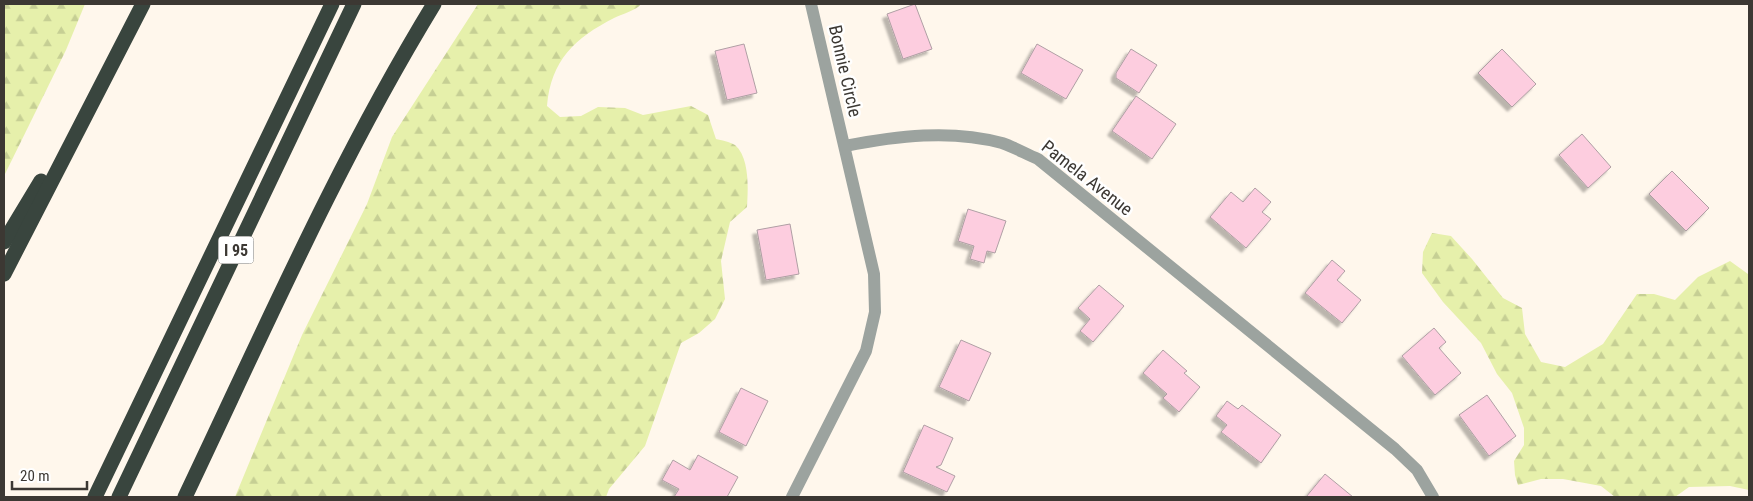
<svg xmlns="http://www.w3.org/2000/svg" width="1753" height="501" viewBox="0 0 1753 501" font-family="'Roboto Condensed',sans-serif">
<defs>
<pattern id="forest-firs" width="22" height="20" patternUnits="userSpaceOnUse" patternTransform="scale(1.25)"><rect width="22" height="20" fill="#e6f0ab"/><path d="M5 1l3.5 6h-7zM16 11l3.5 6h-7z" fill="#c6cf94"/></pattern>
<filter id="shadow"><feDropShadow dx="-4.5" dy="4.5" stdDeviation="1" flood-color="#0004"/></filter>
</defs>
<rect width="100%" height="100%" fill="#fff7ec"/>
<!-- forest -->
<g fill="url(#forest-firs)">
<path d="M4,4H85L66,50L4,176Z"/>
<path d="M478,4H641C637,10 622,14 614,18C575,38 551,60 547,106L560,117L581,116L598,107L625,108L643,115L691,106L708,115L716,139C721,140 730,142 735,145C750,158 748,189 747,207L730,222L721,261L725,299L715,319L699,333L681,343L645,446L609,489L606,497H235L302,335L367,204L392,137Z"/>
<path d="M1432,233L1451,236L1472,259L1503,298L1522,308L1525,334L1541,362L1565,367L1603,344L1637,294H1654L1675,300L1698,277L1730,261L1748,274L1749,490L1730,486L1689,487L1675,497H1615L1601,486L1563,479H1541L1518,485L1515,475L1514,461L1524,445V428L1512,393L1497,374L1481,343L1443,302L1422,273L1423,252Z"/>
</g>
<!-- building -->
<g fill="#fdcddf" stroke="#af9fa4" filter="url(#shadow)">
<path d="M915,4L932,49L903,59L887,14Z"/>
<path d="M744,44L757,93L727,100L715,51Z"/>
<path d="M1037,44L1083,70L1066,99L1021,73Z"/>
<path d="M1131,49L1157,65L1139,93L1116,78V73Z"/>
<path d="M1502,49L1536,84L1512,107L1478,73Z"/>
<path d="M1136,96L1176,124L1152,159L1112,131Z"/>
<path d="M1582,134L1611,167L1588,188L1559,155Z"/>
<path d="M1672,171L1709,208L1686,231L1649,194Z"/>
<path d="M1255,188L1271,202L1262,212L1271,219L1246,248L1210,217L1231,192L1243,202Z"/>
<path d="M968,209L1006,221L995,253L987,251L984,263L970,259L974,246L958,241Z"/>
<path d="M790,224L799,274L766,280L757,230Z"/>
<path d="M1332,260L1345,271L1337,280L1361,300L1342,323L1305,293Z"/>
<path d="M1099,285L1124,306L1093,342L1080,331L1090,319L1078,308Z"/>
<path d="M1434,328L1446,342L1439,348L1461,373L1435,395L1402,356Z"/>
<path d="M961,340L991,353L969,401L939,387Z"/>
<path d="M1163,350L1187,371L1184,373L1200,387L1179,412L1163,398L1167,394L1143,373Z"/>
<path d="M741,388L768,401L746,446L719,432Z"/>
<path d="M1487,395L1516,436L1489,456L1459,415Z"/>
<path d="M1227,401L1238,409L1242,405L1281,435L1261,463L1221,432L1227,425L1216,416Z"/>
<path d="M924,425L953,438L941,465L936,467L955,476L947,492L903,472Z"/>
<path d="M698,455L738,477L727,497H674L679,489L662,480L673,460L690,470Z"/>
<path d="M1325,474L1353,497H1306Z"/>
</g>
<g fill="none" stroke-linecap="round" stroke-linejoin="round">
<!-- minor -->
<g stroke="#9ca39f" stroke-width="12">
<path d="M845,146C896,136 951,129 1002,143C1014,147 1026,154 1038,159L1395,449L1417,470L1433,497"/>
<path d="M792,497L866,351L875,312L874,274L811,4"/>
</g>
<!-- highway -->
<g stroke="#39453e" stroke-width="15">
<path d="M4,242L41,181"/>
<path d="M4,274L143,4"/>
<path d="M95,497L332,4"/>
<path d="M119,497L354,4"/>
<path d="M185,497C264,331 338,161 434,4"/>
</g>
</g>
<g text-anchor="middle" stroke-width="5" stroke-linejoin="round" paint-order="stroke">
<!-- shield labels -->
<rect fill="#fff" stroke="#767470" stroke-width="1" x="218.5" y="236.5" width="35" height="27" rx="4"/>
<g font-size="16" font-weight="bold" fill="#3c3833">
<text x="236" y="256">I 95</text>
</g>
<!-- street labels -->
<g font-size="18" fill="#3c3833" stroke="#fff">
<text transform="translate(845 71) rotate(77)" y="6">Bonnie Circle</text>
<text transform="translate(1087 178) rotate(38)" y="6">Pamela Avenue</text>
</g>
</g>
<!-- border -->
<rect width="1753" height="501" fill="none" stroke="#3c3833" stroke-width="10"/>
<!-- scale -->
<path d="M12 481v8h75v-8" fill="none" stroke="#3c3833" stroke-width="2.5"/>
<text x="20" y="481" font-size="15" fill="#3c3833" stroke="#ffffff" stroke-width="4" paint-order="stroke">20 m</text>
</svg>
